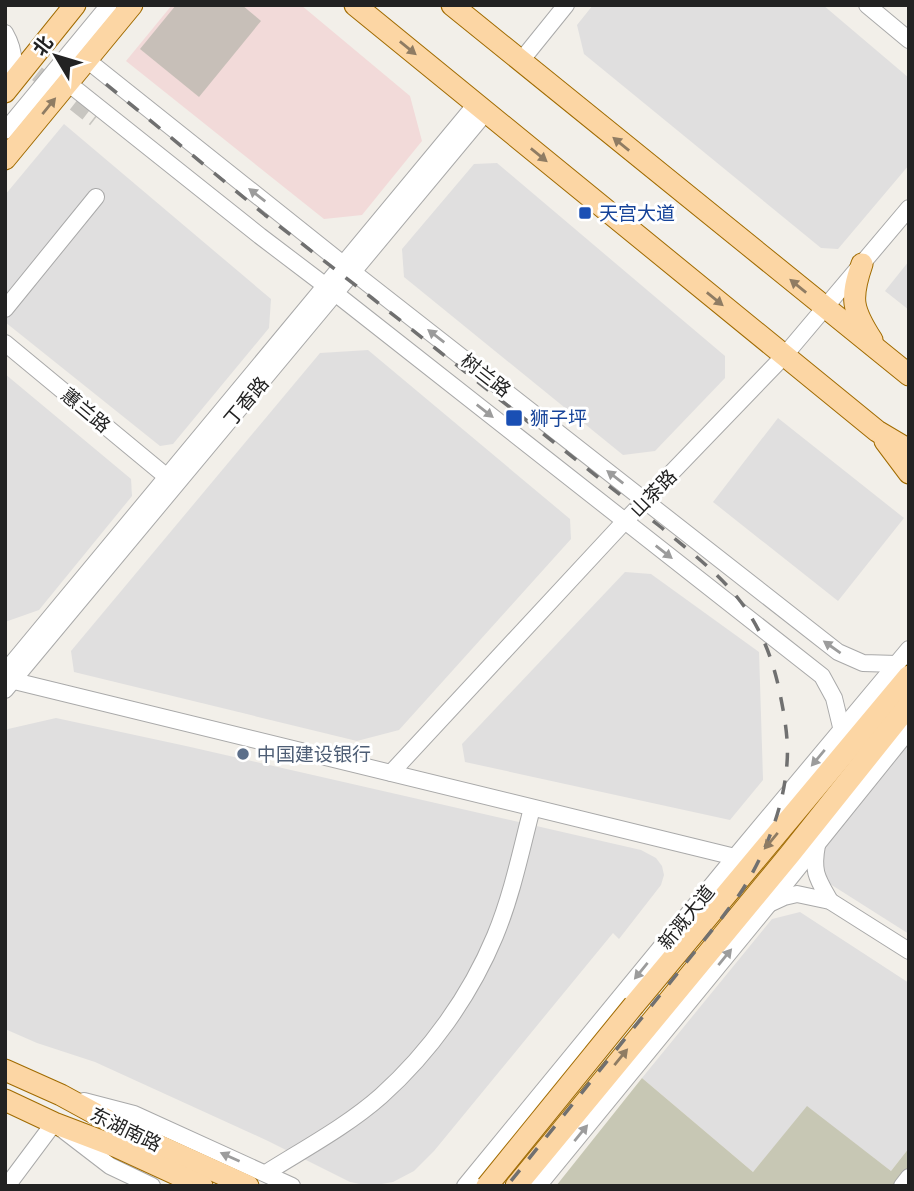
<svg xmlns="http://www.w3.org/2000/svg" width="914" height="1191" viewBox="0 0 914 1191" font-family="'DejaVu Sans','Noto Sans SC',sans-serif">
<rect width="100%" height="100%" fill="#f2efe9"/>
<!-- residential -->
<g fill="#e0dfdf">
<path d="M593,5H823L909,78V165L838,249L821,248L584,54L577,25Z"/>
<path d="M64,124L271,299L269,328L173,444L160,446L5,322V195Z"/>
<path d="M497,163L725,356V378L655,451L623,455L404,277L402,249L474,164Z"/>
<path d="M909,261V310L885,291Z"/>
<path d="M368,350L570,519L571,539L399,730L357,741L74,672L71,651L320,353Z"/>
<path d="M5,374L131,479L132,496L39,610L5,622Z"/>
<path d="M778,418L904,518L838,601L713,502Z"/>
<path d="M625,572L651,574L759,652L763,780L730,820L465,762L462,744Z"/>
<path d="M56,718L186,746L641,850L656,858L662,866L664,875L661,885L619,939L613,933L434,1151L414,1171L393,1182L370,1186L350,1182L268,1141L95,1062L37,1043L5,1029V732L8,729Z"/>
<path d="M909,740V934L827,882L822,875L820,851Z"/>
<path d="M800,912L909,983V1148L891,1171L807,1107L753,1172L642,1078L772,919Z"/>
</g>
<!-- commercial -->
<path fill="#f2dad9" d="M172,5H301L410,96L422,141L362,215L324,219L126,61Z"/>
<!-- construction -->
<path fill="#c7c7b4" d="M642,1078L753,1172L807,1106L891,1171L909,1148V1168L895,1186H556Z"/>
<!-- building -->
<path fill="#c7bfb8" d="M176,5H242L261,21L199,97L140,49Z"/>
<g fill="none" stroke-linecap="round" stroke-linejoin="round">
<!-- minor-tunnel -->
<path stroke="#c8c6c1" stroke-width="16" stroke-dasharray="16 8" stroke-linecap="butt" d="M18,59L95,119"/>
<defs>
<g id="minor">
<path d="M867,5L909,40"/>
<path d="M5,33C15,50 16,66 9,84"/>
<path d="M87,60L353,272L838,652L863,663L897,664"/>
<path d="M520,62L566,5"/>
<path d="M68,83L260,236L335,293L822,676L834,698L842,731"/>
<path d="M5,131L109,5"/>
<path d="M5,309L96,197"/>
<path d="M5,343L167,477"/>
<path d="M5,672L476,104"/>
<path d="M6,679L735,857"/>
<path d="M5,690L486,112"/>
<path d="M391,773L625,521L784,356L909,208"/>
<path d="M817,845C812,872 817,878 830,901"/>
<path d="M771,903L784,897L797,894L830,901L909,951"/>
<path d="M84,1101L134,1114L292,1186"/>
<path d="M266,1173C304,1149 347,1126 381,1096C430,1052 470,996 495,936C512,895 521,851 532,808"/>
<path d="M7,1186L54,1123L110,1166L152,1186"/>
<path d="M465,1186L735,857L909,649"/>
<path d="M538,1186L769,904L909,730"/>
<path d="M902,1186L909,1177"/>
</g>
<g id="major">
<path d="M355,5L877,431L909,450"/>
<path d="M452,5L909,375"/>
<path d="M5,92L75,5"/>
<path d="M5,159L132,5"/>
<path d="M862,264C850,299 852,309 872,340"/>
<path d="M885,441L909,473"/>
<path d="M634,1005L909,676"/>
<path d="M5,1070L61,1095L127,1131L248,1186"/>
<path d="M5,1100L54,1123L117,1147L202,1186"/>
<path d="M516,1186L790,854L909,705"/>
</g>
</defs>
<!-- minor casing -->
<use href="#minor" stroke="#a9a9a9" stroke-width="18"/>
<!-- major casing -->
<use href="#major" stroke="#a06b00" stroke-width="23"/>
<!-- minor -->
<use href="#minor" stroke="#fff" stroke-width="16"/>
<!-- major -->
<use href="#major" stroke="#fcd6a4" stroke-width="21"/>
<!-- rail -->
<path stroke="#707070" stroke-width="3.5" stroke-dasharray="14 14" stroke-linecap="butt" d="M106,84L265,215L372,298L662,528C688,550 716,571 737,597C759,624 772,656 779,689C784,713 789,739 787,763C784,807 766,852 743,889C736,900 728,909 721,919L507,1186"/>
<defs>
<path id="major-bridge" d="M487,1186L634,1005"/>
</defs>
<!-- major-bridge casing -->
<use href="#major-bridge" stroke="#a06b00" stroke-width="23" stroke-linecap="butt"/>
<!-- major-bridge -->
<use href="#major-bridge" stroke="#fcd6a4" stroke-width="21"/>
</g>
<!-- one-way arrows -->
<defs><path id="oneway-solid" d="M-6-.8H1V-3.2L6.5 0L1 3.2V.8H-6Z" transform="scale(1.75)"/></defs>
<g fill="#8f7c63">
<use href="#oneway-solid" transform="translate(408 48) rotate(39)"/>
<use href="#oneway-solid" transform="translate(49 106) rotate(-51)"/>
<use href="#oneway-solid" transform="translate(621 144) rotate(-141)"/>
<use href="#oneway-solid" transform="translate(539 155) rotate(39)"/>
<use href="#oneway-solid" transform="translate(798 286) rotate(-141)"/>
<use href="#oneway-solid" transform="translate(715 299) rotate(39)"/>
<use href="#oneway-solid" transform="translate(771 841) rotate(130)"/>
<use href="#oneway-solid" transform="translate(621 1057) rotate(-51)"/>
</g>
<g fill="#9c9c9c">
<use href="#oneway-solid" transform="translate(257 195) rotate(-142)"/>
<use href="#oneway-solid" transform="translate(436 336) rotate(-142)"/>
<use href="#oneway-solid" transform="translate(485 411) rotate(38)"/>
<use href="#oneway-solid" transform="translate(615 477) rotate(-142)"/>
<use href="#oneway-solid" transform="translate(664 552) rotate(38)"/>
<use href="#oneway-solid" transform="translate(832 647) rotate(-145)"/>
<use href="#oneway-solid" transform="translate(818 758) rotate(130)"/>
<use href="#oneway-solid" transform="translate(725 957) rotate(-51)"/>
<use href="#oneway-solid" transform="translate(641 971) rotate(129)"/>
<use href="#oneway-solid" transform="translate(581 1133) rotate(-51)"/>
<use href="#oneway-solid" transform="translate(230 1157) rotate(-156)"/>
</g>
<!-- markers -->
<g fill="#1a4fb4" stroke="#fff" stroke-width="2.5">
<rect x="578" y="206" width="14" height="14" rx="3.5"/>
<rect x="505" y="409" width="18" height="18" rx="3.5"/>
</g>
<circle fill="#5c6f8a" stroke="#fff" stroke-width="2.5" cx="243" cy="754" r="7"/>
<g text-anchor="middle" stroke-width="6" stroke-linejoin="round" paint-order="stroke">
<!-- transit labels -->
<g font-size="19" fill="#164399" stroke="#fff" text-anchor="start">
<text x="599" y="220">天宫大道</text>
<text x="530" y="425">狮子坪</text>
</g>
<!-- street labels -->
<g font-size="19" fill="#222" stroke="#fff">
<text transform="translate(486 375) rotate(38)" y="7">树兰路</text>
<text transform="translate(246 401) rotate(-50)" y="7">丁香路</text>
<text transform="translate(86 410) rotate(40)" y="7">蕙兰路</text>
<text transform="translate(653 493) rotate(-46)" y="7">山茶路</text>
<text transform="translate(686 917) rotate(-51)" y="7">新溉大道</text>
<text transform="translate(126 1129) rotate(26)" y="7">东湖南路</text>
</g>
<!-- service labels -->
<g font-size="19" fill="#4e5e75" stroke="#fff" text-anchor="start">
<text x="257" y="761">中国建设银行</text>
</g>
</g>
<!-- border -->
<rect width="914" height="1191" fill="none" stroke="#222222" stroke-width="14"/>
<!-- north arrow -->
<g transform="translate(56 56) rotate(308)" stroke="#ffffff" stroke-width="5" paint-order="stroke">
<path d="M0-5L12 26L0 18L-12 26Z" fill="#222222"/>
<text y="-10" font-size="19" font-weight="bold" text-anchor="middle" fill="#222222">北</text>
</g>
</svg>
